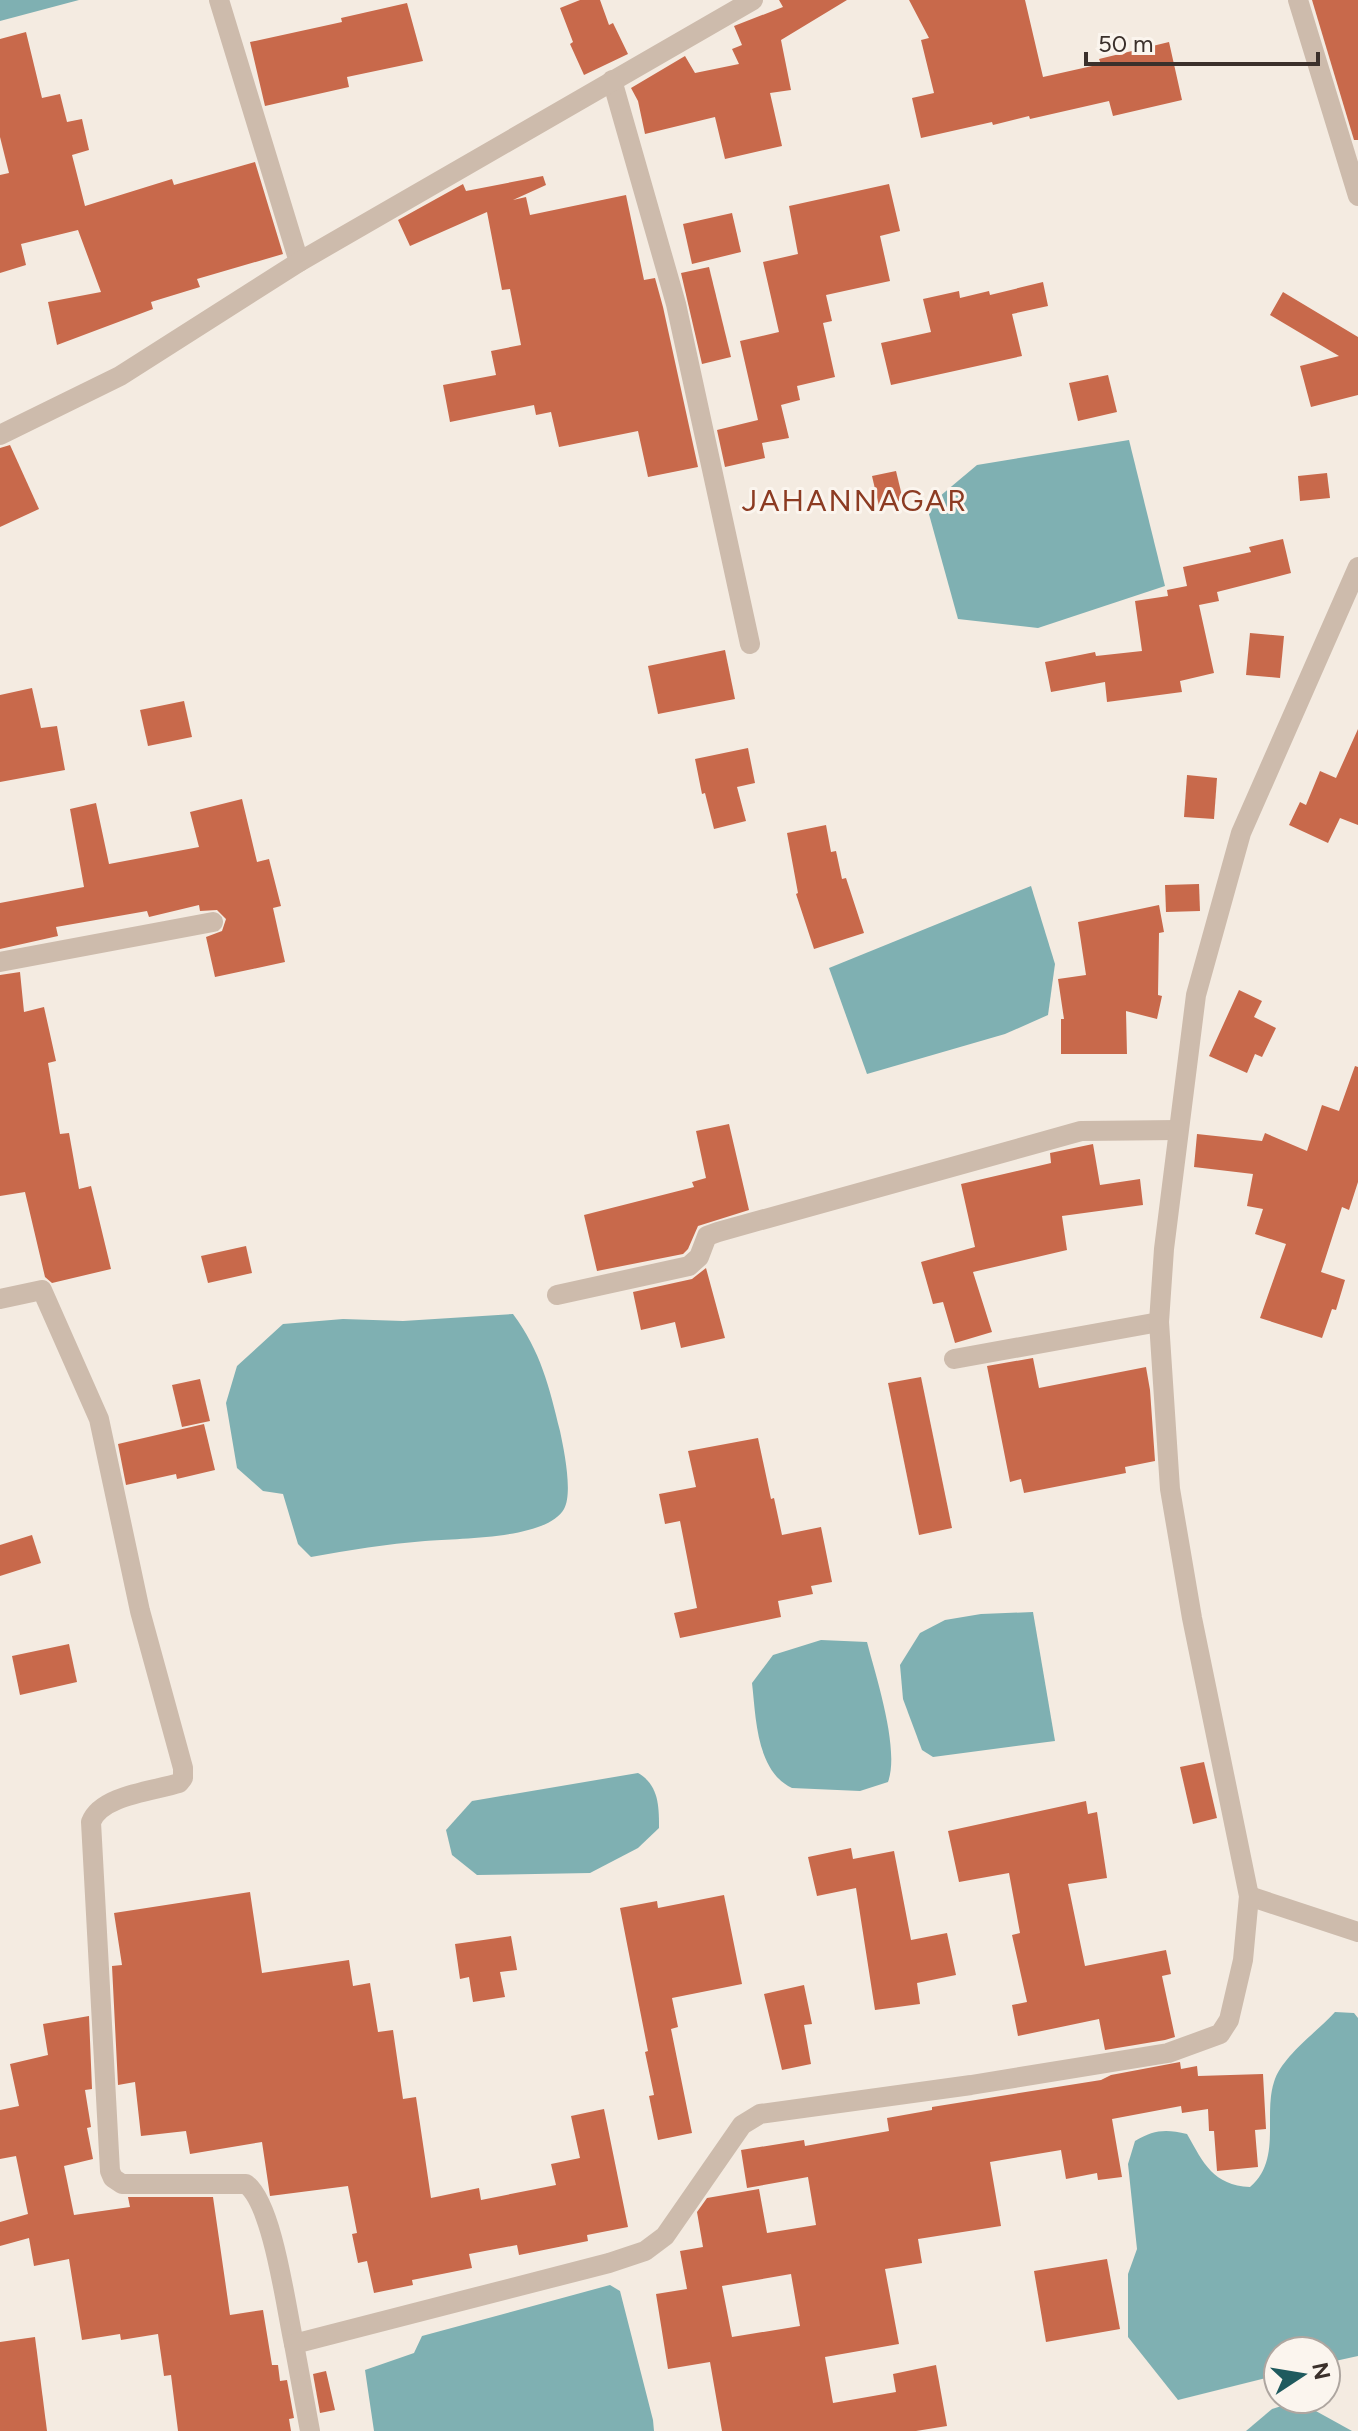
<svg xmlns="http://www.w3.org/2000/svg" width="1358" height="2431" viewBox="0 0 1358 2431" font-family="Figtree,sans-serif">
<rect width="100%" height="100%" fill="#f4ebe1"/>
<!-- water -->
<g fill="#7fb0b2">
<path d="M0,0H79L0,21Z"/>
<path d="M1129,440L1165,586L1038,628L958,619L927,507L977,465Z"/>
<path d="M1031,886L1055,964L1048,1015L1005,1034L867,1074L829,968Z"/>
<path d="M513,1314C541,1352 549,1386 560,1431C564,1450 573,1493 564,1509C546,1540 457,1538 425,1541C387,1544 349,1550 311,1557L298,1544L283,1494L263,1491L237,1468L226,1403L237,1366L283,1324L343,1319L403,1321Z"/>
<path d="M1033,1612L1055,1741L933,1757L922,1750L903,1699L900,1665L920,1633L945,1620L981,1614Z"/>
<path d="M821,1640L867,1642C876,1677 900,1749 888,1782L860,1791L792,1788C756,1771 756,1717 752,1683L773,1655Z"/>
<path d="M638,1773C659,1785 659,1807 659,1828L638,1848L590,1873L477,1875L452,1855L446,1830L472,1801Z"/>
<path d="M1335,2012L1354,2013L1358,2018V2356L1326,2363V2351H1278V2375L1178,2400L1128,2337V2274L1137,2249L1128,2164L1135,2141C1154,2130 1165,2129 1187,2134C1204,2164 1213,2185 1250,2187C1282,2160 1263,2116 1274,2082C1282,2056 1317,2032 1335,2012Z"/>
<path d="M610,2285L620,2291L653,2420L654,2431H374L365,2370L414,2353L422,2336Z"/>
<path d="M1291,2403L1305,2405L1352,2431H1246L1272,2409Z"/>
</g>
<!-- building -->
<g fill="#c8694b" fill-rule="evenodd">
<path d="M580,0H600L609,25L613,23L628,54L584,75L570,44L573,42L560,8Z"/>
<path d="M779,0H847L781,40L791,90L770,93L782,146L725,159L715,117L645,134L638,101L631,88L685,56L695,73L739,64L732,49L742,45L734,26L783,7Z"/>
<path d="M909,0H1025L1043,77L1101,64L1099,59L1169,42L1182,100L1113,116L1109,101L1030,119L1029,116L993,125L992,122L921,138L912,98L934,93L921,40L929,38Z"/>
<path d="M1312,0H1358V140H1354Z"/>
<path d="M407,3L423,61L347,77L349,87L265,106L250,42L342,22L341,18Z"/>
<path d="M26,32L42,98L60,94L67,122L82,119L89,150L72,155L85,206L172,179L174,185L255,162L283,254L197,279L200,287L151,302L153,309L57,345L48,302L101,292L78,230L21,244L26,265L0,273V175L9,173L0,137V39Z"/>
<path d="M543,176L546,185L513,200L526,197L530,215L626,195L644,280L655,278L663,307L698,467L648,477L638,431L559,447L551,412L536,415L534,405L450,422L443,385L496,375L491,351L521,345L510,289L502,290L487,212L410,246L398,220L463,184L466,191Z"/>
<path d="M889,184L900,231L880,236L890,281L826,295L832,321L823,323L835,377L797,386L800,400L781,405L789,438L762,443L765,458L725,467L717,430L758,420L740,341L779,332L763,262L798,254L789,206Z"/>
<path d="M732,213L741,252L692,264L683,224Z"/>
<path d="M709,267L731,357L702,364L681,273Z"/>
<path d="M1043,282L1048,306L1012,314L1022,356L891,385L881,343L931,332L923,299L959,291L960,298L989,291L990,295Z"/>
<path d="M1283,292L1358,337V395L1311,407L1300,366L1339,356L1270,315Z"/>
<path d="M1108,375L1117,412L1078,421L1069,383Z"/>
<path d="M10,445L39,509L0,527V448Z"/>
<path d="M896,471L903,500L879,506L872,476Z"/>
<path d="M1327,473L1330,498L1300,501L1298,476Z"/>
<path d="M1283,539L1291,573L1217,592L1219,601L1199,605L1214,673L1180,681L1182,692L1107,702L1105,682L1051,692L1045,662L1095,652L1096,656L1142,651L1135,601L1168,596L1167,590L1187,586L1183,567L1251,552L1249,547Z"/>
<path d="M1250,633L1284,636L1280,678L1246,675Z"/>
<path d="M725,650L735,699L658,714L648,666Z"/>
<path d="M32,688L41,728L57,726L65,770L0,782V695Z"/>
<path d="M184,701L192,737L148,746L140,710Z"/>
<path d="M1358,729V825L1340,818L1328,843L1289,825L1300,802L1306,805L1320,771L1336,778Z"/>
<path d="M748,748L755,783L737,787L746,821L714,829L705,793L702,794L695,759Z"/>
<path d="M1187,775L1217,778L1214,819L1184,817Z"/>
<path d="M242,799L257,862L269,859L281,906L273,908L285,962L215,977L206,937L222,931L226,919L217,910L200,911L199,905L149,917L147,911L56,927L58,936L0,949V903L84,887L70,809L96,803L109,864L199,847L190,812Z"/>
<path d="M826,825L831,852L836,851L842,879L846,878L864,933L814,949L796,894L798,893L787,833Z"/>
<path d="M1199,884L1200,911L1166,912L1165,885Z"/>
<path d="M1159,905L1164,932L1159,933L1158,995L1162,996L1157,1019L1126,1011L1127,1054H1061V1019H1064L1058,979L1086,975L1078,922Z"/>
<path d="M20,972L24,1012L44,1007L56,1061L48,1063L60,1134L69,1133L79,1189L91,1186L111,1269L52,1283L45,1277L25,1192L0,1196V975Z"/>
<path d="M1239,990L1262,1001L1254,1017L1276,1028L1262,1057L1255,1054L1247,1073L1209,1056Z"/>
<path d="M1355,1066L1358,1067V1182L1349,1210L1342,1207L1321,1272L1345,1280L1336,1310L1332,1309L1322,1338L1260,1318L1286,1244L1255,1234L1263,1209L1247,1206L1253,1174L1194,1167L1197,1134L1262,1141L1265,1133L1307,1151L1322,1105L1339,1111Z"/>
<path d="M729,1124L749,1210L698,1226L688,1249L683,1254L597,1271L584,1215L694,1187L692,1182L706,1178L696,1131Z"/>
<path d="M1093,1144L1100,1185L1140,1179L1143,1205L1062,1216L1067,1250L973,1272L992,1332L955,1343L943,1302L933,1304L921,1262L975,1247L961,1184L1051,1163L1050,1153Z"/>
<path d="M246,1246L252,1273L208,1283L201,1256Z"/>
<path d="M706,1268L725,1338L681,1348L675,1322L641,1330L633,1292L692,1279Z"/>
<path d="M1033,1358L1039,1388L1146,1367L1150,1390L1155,1461L1125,1467L1126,1473L1024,1493L1021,1479L1010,1482L987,1366Z"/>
<path d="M921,1377L952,1528L919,1535L888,1383Z"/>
<path d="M200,1379L210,1421L182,1427L172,1385Z"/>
<path d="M204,1424L215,1470L177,1479L176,1474L126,1485L118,1444Z"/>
<path d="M758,1438L771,1499L774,1498L782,1535L821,1527L832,1582L811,1586L813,1594L778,1601L781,1617L680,1638L674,1613L697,1608L680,1521L665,1524L659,1494L696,1487L688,1451Z"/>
<path d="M32,1535L41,1563L0,1576V1545Z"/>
<path d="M69,1644L77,1682L20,1695L12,1656Z"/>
<path d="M1204,1762L1217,1818L1193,1824L1180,1767Z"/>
<path d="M1086,1801L1088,1814L1097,1812L1107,1878L1068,1884L1085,1966L1166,1950L1171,1974L1162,1976L1175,2037L1165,2040L1105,2050L1099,2019L1018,2036L1012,2005L1027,2002L1012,1935L1020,1933L1009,1873L959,1882L948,1831Z"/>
<path d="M851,1848L853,1859L894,1851L911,1940L947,1933L956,1975L917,1983L920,2004L875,2010L856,1888L817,1896L808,1857Z"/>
<path d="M250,1892L262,1973L349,1960L353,1986L370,1983L378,2032L393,2030L403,2099L416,2097L431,2198L479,2188L481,2200L556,2185L551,2164L580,2158L571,2116L604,2109L628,2227L587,2235L588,2241L519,2255L517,2245L469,2254L472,2268L412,2280L413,2285L374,2293L367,2261L358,2263L352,2234L357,2233L348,2186L270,2196L262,2142L190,2154L186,2131L141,2136L135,2082L118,2085L112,1966L122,1965L114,1913Z"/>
<path d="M724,1895L742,1984L672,1998L678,2027L671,2029L692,2133L658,2140L649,2096L654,2095L645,2052L648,2051L620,1908L657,1901L658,1908Z"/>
<path d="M511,1936L517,1970L500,1972L505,1997L473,2002L469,1977L460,1979L455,1944Z"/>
<path d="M804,1985L812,2024L804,2025L811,2064L782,2070L764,1994Z"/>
<path d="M89,2016L92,2089L85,2090L91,2127L87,2128L93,2159L64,2166L74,2215L130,2207L128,2197H213L230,2315L263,2310L272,2365H278L280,2381L287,2380L294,2418L289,2419L291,2431H178L171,2375L164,2376L158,2334L121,2340L120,2334L82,2340L69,2259L34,2266L29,2238L0,2246V2222L28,2214L16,2156L0,2159V2110L19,2106L10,2064L48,2055L43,2024Z"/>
<path d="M1180,2062L1181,2069L1197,2066L1198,2076L1263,2074L1266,2129L1255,2130L1258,2167L1217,2171L1214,2131H1209L1208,2109L1182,2113L1181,2106L1112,2119L1122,2177L1098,2180L1097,2173L1066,2179L1061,2150L990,2162L1001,2226L918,2239L922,2263L885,2269L899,2344L825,2357L833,2403L896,2392L893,2374L936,2365L947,2426L916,2431H722L710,2362L668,2369L656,2294L687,2289L680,2251L703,2247L697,2212L707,2198L759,2189L767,2233L816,2225L808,2177L747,2188L741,2150L804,2140L805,2146L889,2131L887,2118L932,2110V2107L1101,2080L1111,2075ZM791,2274L800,2326L732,2337L722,2286Z"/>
<path d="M1107,2259L1120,2329L1046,2342L1034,2271Z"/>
<path d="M35,2337L47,2431H0V2342Z"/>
<path d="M326,2371L335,2410L320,2413L313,2374Z"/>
</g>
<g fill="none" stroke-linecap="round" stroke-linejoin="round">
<!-- minor -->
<g stroke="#cdbbac" stroke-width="20">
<path d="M219,0L299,262"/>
<path d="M1298,0L1358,196"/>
<path d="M612,80L676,304L750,644"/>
<path d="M0,962L213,922"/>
<path d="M557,1295L689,1266L699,1257L707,1236L718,1232L1081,1131L1178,1130"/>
<path d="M0,1299L42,1290L99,1419L140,1611L183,1768V1778L179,1783C154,1791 101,1795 91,1822L110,2171L113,2178L122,2184H246C273,2204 286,2308 294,2344"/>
<path d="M954,1359L1159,1322"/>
<path d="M1249,1896L1358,1932"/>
<path d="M310,2431L294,2344L609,2263L645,2251L665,2236L742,2125L760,2114L971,2085L1168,2053L1220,2034L1229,2020L1243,1960L1249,1896L1192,1618L1170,1489L1159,1322L1164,1249L1196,995L1241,833L1358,567"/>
</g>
<!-- tertiary -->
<path stroke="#cdbbac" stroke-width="20" d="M0,435L120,376L299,262L753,0"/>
</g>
<g text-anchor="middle" stroke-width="6" stroke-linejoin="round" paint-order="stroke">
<!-- neighbourhood labels -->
<g font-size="30" letter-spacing="2" fill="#8c3b22" stroke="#fbf5ee">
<text x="855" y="511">JAHANNAGAR</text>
</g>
</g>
<!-- north arrow -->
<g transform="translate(1302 2375) rotate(78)"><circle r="38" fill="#fbf5ee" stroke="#aea6a0" stroke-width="2"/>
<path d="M0-6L14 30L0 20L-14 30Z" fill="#1f5a5e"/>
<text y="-12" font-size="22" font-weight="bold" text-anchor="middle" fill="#3b302b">N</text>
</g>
<!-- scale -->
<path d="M1086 52v12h232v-12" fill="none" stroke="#3b302b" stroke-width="4"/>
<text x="1098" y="52" font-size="24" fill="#3b302b" stroke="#fbf5ee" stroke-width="6" paint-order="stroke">50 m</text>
</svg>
